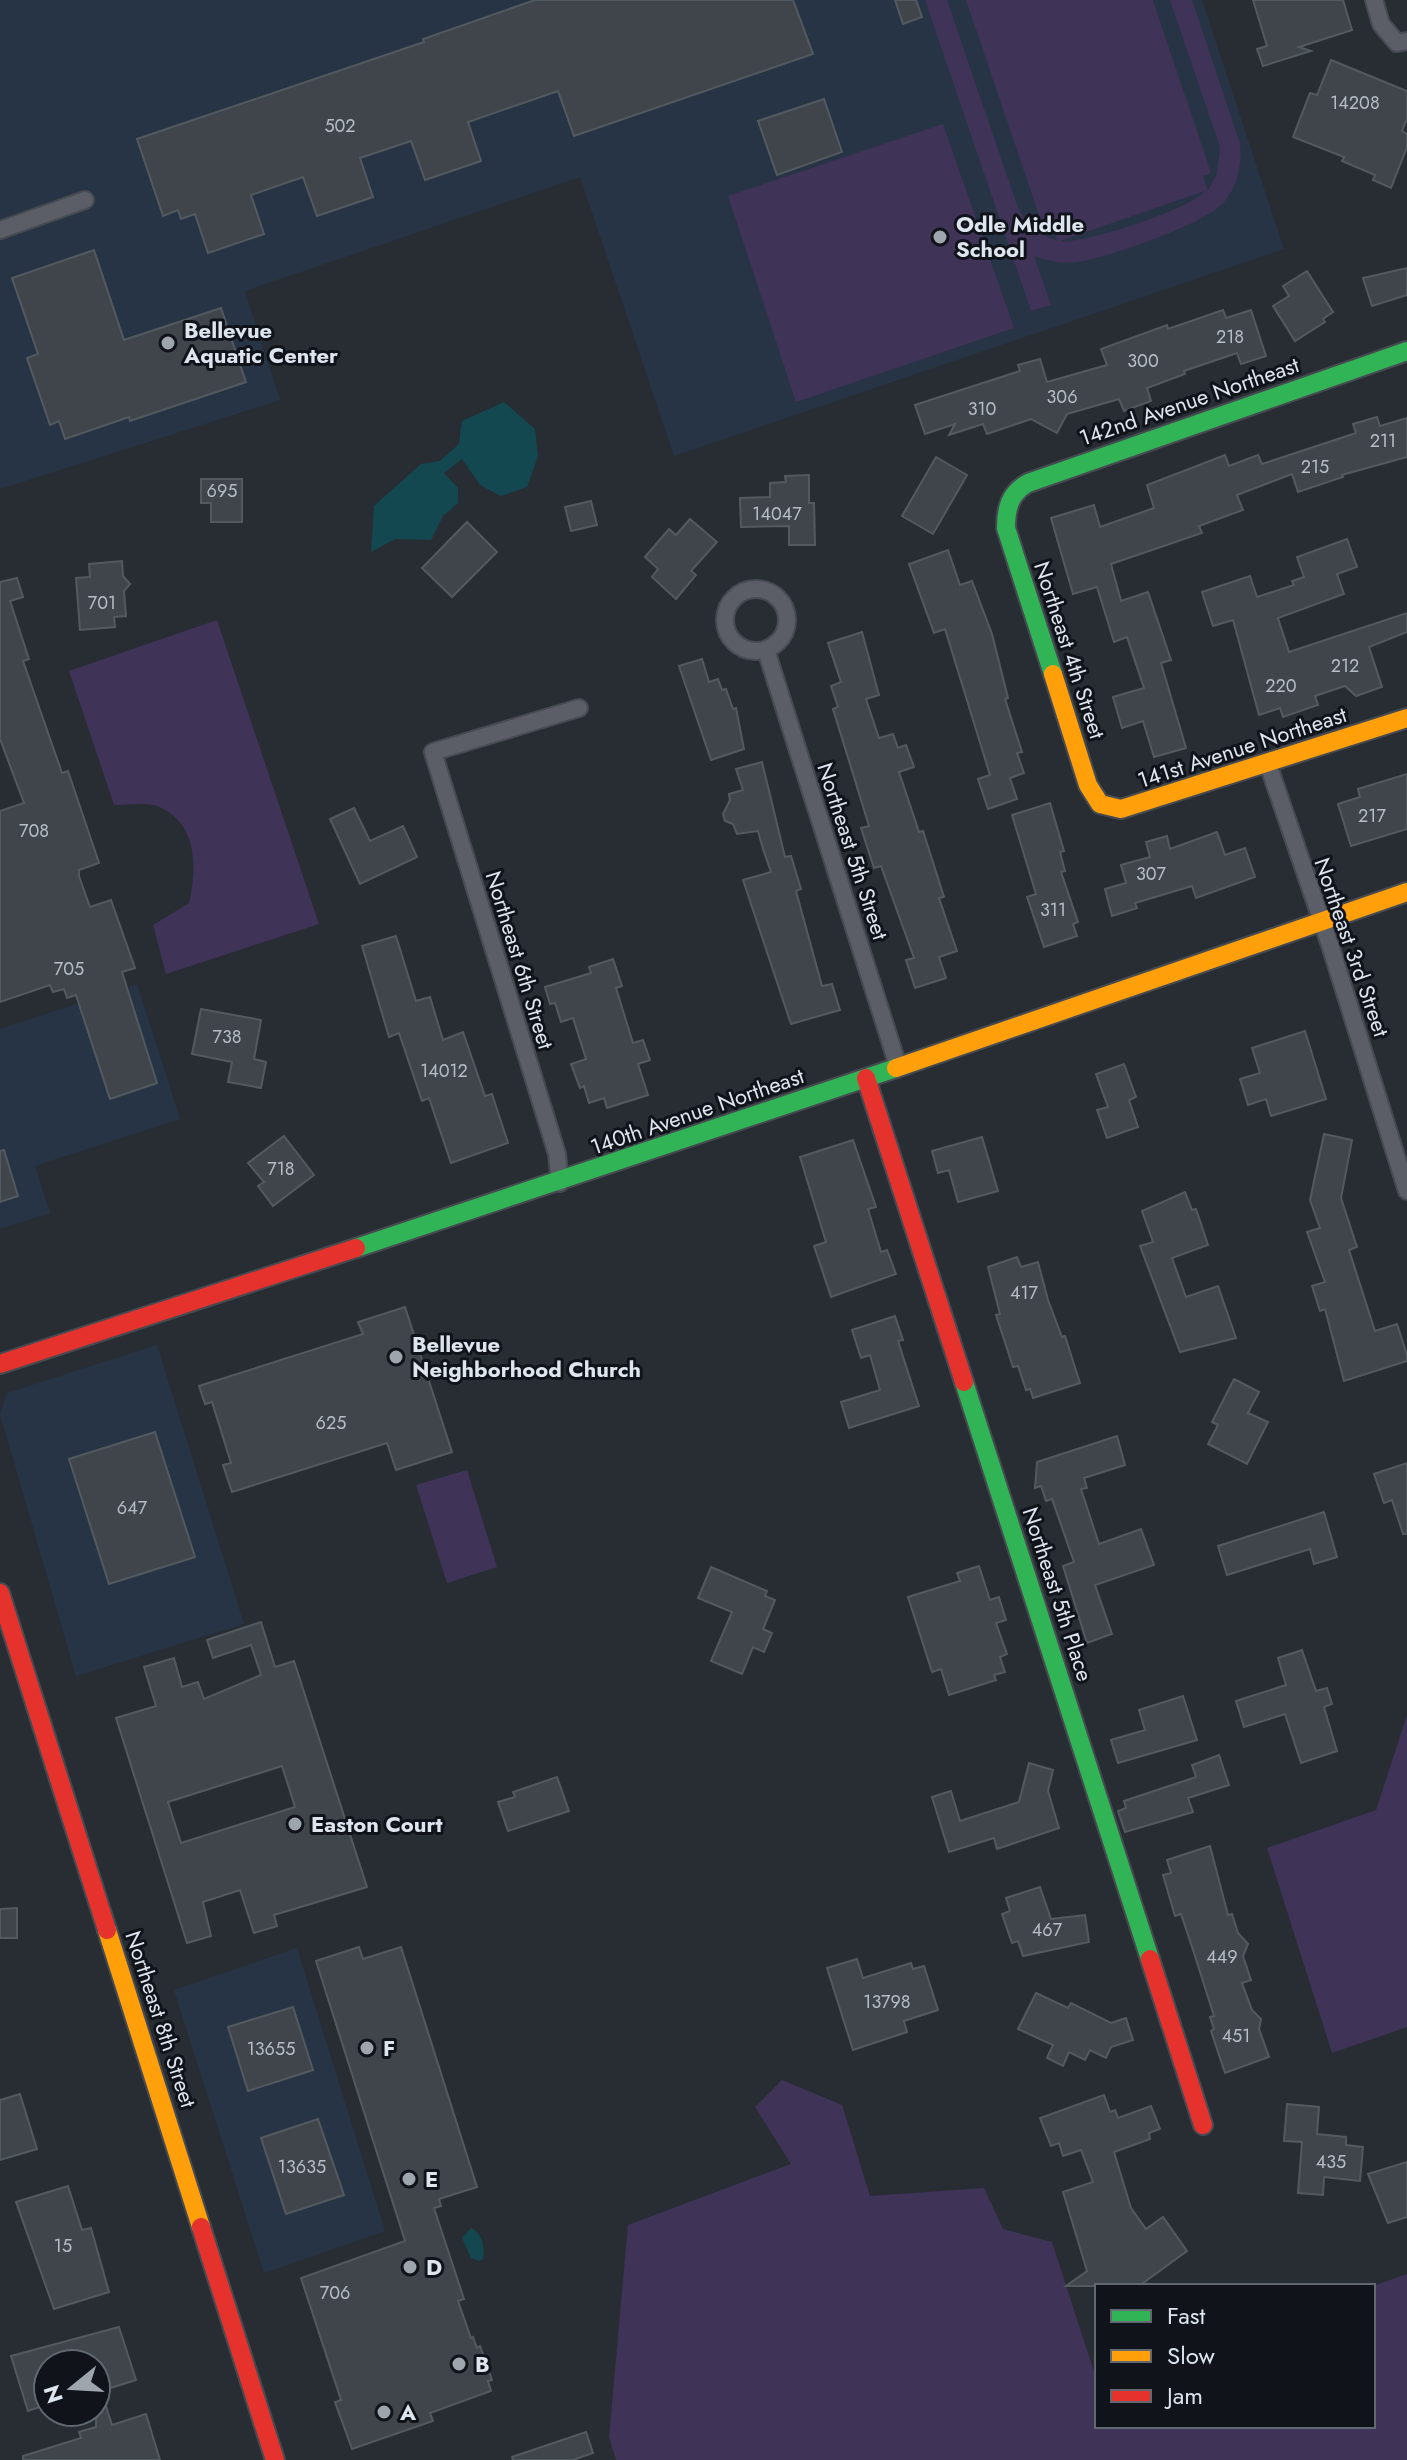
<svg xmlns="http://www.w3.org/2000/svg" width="1407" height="2460" viewBox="0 0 1407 2460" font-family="Jost,sans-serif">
<rect width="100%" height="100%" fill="#282d34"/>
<!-- built -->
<g fill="#273445">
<path d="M0,0H1202L1284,249L674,456L580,177L245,291L280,400L0,489Z"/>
<path d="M137,984L180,1119L35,1166L50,1213L0,1229V1029Z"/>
<path d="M157,1345L244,1624L76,1676L0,1414L7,1393Z"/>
<path d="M297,1948L385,2231L264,2273L174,1990Z"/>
</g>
<!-- green -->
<g fill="#3f3357" fill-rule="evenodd">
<path d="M925,0H947L1018,208L1033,230L1057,241L1053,227L1044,230L966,0H1153L1211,173L1203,176L1208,190L1217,174L1220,147L1170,0H1192L1240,144C1242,165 1238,185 1224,202C1206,224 1107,258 1077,262C1062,264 1048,261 1034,256L1051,305L1031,311ZM1205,191C1193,208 1082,245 1060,241Z"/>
<path d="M943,124L1014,328L796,402L728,196Z"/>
<path d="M217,620L319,924L166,974L153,925L189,903C197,868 198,822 157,806C146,802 126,805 114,805L69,671Z"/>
<path d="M467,1470L497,1567L447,1583L416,1485Z"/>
<path d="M1407,1715V2027L1332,2053L1267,1848L1376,1810Z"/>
<path d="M782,2080L842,2105L870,2196L984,2188L1003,2229L1052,2242L1097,2381V2426H1373V2286L1407,2274V2460H616L609,2437L628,2225L791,2164L755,2107Z"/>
</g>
<!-- water -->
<g fill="#134851">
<path d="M504,402L535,429L538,456L527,487L501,496L480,485L462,459L444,473L458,488V503L443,516L431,540L395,539L371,552L374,506L421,464L440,461L459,444L462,421Z"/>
<path d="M471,2228C482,2233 485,2248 483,2259L479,2261L471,2258L462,2238Z"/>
</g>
<!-- building -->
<g fill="#3f454b" stroke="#535a5f" stroke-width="2" fill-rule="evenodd">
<path d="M535,0H793L813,54L574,136L558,91L468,122L481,161L425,180L411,141L360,158L373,197L317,216L303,177L251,195L264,234L208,253L195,214L181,219L178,210L163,216L137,139L424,42L423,39Z"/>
<path d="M895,0H916L922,17L903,24Z"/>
<path d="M1253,0H1343L1352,30L1299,47L1311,51L1263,66L1257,49L1267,46Z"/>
<path d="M1331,60L1407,91V119L1402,131L1407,134V147L1391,188L1373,180L1375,175L1342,161L1344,157L1293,137L1310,93L1317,95Z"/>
<path d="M824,99L842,152L777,175L758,121Z"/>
<path d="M94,250L124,340L221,308L246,382L130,421L129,417L65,439L59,421L50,425L27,358L38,354L12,278Z"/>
<path d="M1407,268V295L1372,306L1363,278Z"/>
<path d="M1307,271L1333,312L1323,319L1325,322L1295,341L1273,306L1289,296L1283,286Z"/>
<path d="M1223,310L1226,318L1251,310L1266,356L1241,364L1237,353L1184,371L1185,374L1147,388L1151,401L1124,411L1119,399L1067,414L1057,433L1031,419L987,434L983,424L949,435L955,424L925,434L915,405L1020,371L1018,365L1040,359L1047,382L1107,365L1101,349L1167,325L1168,329Z"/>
<path d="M1377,417L1380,426L1407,418V457L1342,475L1343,477L1298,492L1292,474L1237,495L1243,510L1199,526L1202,533L1111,564L1121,601L1148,592L1171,660L1161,663L1186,748L1154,757L1143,721L1122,728L1113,697L1144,688L1127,637L1114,642L1097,587L1073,594L1051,518L1094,505L1100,527L1154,508L1147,485L1225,455L1229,466L1258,455L1262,464L1356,433L1353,424Z"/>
<path d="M936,457L967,475L933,534L902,516Z"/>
<path d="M809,475V503H814L815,545H789V526L741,527L740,498L770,497V483L786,482L785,476Z"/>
<path d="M201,479H242V522H211V503H201Z"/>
<path d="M591,501L597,525L571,531L565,507Z"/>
<path d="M690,519L717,542L691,571L696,575L676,599L652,577L658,569L645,557L669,529L676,535Z"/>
<path d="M467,522L497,552L452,597L422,568Z"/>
<path d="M1347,539L1357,567L1337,574L1344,594L1278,618L1289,652L1407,613V632L1369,647L1382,687L1356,696L1345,686L1315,696L1318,705L1283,717L1280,708L1259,715L1233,620L1213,626L1202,592L1250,576L1257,597L1294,585L1292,581L1304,577L1297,557Z"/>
<path d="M948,550L960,585L972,581L992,634L1008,698L1005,699L1022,752L1017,753L1024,773L1010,778L1017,799L988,809L978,779L990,775L945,629L934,633L909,564Z"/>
<path d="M122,561L123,576L130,584L124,591L126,616L114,617L115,627L80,630L76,578L90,577L89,564Z"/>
<path d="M17,578L23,597L10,601L29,659L23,661L62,773L68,771L99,863L79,870V876L90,907L111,900L135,968L122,972L157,1083L110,1099L76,995L67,998L64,989L53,992L50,985L0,1002V811L24,803L0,739V582Z"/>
<path d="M862,632L879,695L866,699L879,738L893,734L898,748L906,745L914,767L899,772L919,832L923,831L944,897L939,898L957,951L939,957L946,978L915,988L906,960L914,958L881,866L874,868L861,828L869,826L833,709L838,707L831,686L841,682L828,643Z"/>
<path d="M702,659L709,682L718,679L722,690L726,689L733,709L736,708L744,749L711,760L679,666Z"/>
<path d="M762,762L785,857L791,856L801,889L796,891L822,986L832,984L840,1010L791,1024L743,880L771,872L763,849L758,831L737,834L733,824L725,821L723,814L730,800L729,794L743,790L736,769Z"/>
<path d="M1407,774V829L1351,846L1338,804L1360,797L1358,789Z"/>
<path d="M1050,803L1064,851L1060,852L1065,871L1061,872L1078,922L1073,924L1077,936L1044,947L1027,897L1036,894L1012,815Z"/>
<path d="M354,808L370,841L403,826L417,857L360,884L330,819Z"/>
<path d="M1217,832L1225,855L1245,848L1255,877L1196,898L1192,886L1135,903L1137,908L1112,916L1105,889L1126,883L1121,865L1150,857L1146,842L1167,836L1170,849Z"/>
<path d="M396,936L416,1001L430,997L443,1040L463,1032L485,1096L492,1094L508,1143L451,1163L429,1098L422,1101L399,1033L389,1037L362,946Z"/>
<path d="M613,959L622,986L616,988L633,1043L643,1040L650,1060L638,1064L648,1095L607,1108L604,1098L589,1103L584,1086L580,1088L571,1064L586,1059L573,1018L561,1022L555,1003L550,1004L545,987L591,973L589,967Z"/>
<path d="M201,1009L261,1020L254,1059L266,1062L261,1088L228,1082L232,1062L192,1054Z"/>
<path d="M1305,1031L1326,1099L1271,1116L1266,1099L1248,1105L1240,1079L1260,1073L1252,1048Z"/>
<path d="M1124,1064L1136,1097L1129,1100L1138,1127L1107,1138L1097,1110L1108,1107L1096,1074Z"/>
<path d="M1324,1134L1352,1140L1341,1198L1357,1247L1349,1250L1375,1331L1397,1324L1407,1355V1361L1344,1381L1325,1309L1320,1311L1312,1286L1325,1282L1307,1232L1320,1228L1310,1200Z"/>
<path d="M284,1136L314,1175L273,1206L258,1186L264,1182L248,1163Z"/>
<path d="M982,1137L998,1191L958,1202L949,1170L938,1173L932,1151Z"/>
<path d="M853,1140L876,1207L868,1209L881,1252L887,1250L896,1274L831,1297L814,1246L826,1242L800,1157Z"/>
<path d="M4,1150L18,1196L0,1202V1151Z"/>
<path d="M1185,1192L1192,1210L1196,1209L1208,1245L1172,1258L1186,1297L1218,1286L1236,1338L1180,1352L1140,1246L1153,1242L1142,1211Z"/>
<path d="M1017,1257L1021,1267L1038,1262L1048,1300L1062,1337L1065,1336L1080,1383L1033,1398L1030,1389L1026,1390L1018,1366L1013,1367L996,1315L1000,1314L988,1267Z"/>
<path d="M405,1307L452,1452L396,1470L387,1443L232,1492L223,1465L231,1463L212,1402L205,1404L199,1386L363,1334L358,1322Z"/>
<path d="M895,1316L903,1340L898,1341L919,1406L849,1428L841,1402L880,1390L870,1355L861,1358L852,1330Z"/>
<path d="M1234,1379L1259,1392L1248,1413L1268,1422L1247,1464L1208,1444L1218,1425L1212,1422Z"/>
<path d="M155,1432L195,1557L109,1584L69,1459Z"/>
<path d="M1117,1436L1125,1465L1084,1478L1087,1488L1081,1489L1099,1544L1141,1529L1154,1565L1095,1585L1112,1634L1087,1643L1063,1566L1074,1562L1052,1499L1046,1501L1041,1486L1035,1488L1037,1462Z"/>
<path d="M1407,1463V1534H1403L1392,1500L1384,1503L1374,1474Z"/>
<path d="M1324,1512L1337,1557L1314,1564L1310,1549L1227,1575L1218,1546Z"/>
<path d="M979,1566L990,1600L999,1597L1006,1620L996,1623L1007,1654L1000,1657L1005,1672L994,1675L996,1680L949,1695L941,1669L932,1672L908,1597L960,1581L957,1573Z"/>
<path d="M711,1567L767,1591L765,1596L775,1600L763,1629L772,1633L764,1652L753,1647L742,1674L711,1661L732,1612L698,1598Z"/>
<path d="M261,1622L275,1667L294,1661L367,1887L274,1915L277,1926L254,1933L240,1890L203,1902L211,1936L187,1943L116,1718L156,1706L144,1667L174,1658L182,1687L198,1682L204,1699L261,1675L251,1645L213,1658L207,1640ZM282,1766L295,1807L181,1843L168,1802Z"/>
<path d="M1302,1650L1316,1691L1327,1688L1332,1704L1324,1707L1337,1751L1301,1763L1285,1714L1244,1727L1236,1701L1286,1685L1278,1658Z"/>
<path d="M1183,1696L1197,1740L1118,1763L1111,1740L1145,1730L1139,1710Z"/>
<path d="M1219,1755L1229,1785L1188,1798L1193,1812L1125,1832L1118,1811L1126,1808L1124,1801L1196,1777L1192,1765Z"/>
<path d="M1029,1763L1053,1770L1048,1791L1059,1828L997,1849L994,1838L949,1852L932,1797L951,1791L960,1821L1019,1802Z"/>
<path d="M557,1777L569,1811L508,1831L498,1802L515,1797L513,1792Z"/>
<path d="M1210,1846L1228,1915L1232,1914L1238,1933L1248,1944L1243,1956L1251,1980L1242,1983L1252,2010L1261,2019L1259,2029L1269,2057L1225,2073L1211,2031L1214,2029L1210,2017L1214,2016L1194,1953L1181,1914L1175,1916L1163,1875L1171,1873L1167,1860Z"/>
<path d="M1040,1887L1051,1919L1085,1915L1089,1942L1023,1956L1018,1941L1012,1943L1002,1914L1010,1911L1006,1898Z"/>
<path d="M17,1908V1938H0V1909Z"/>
<path d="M359,1947L363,1959L401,1947L477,2187L439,2199L441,2206L434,2208L464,2299L458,2301L471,2338L473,2337L477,2348L480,2346L492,2380L488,2381L491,2391L430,2413L433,2421L352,2449L335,2402L341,2400L301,2278L405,2241L316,1961Z"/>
<path d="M857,1959L863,1978L911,1963L913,1969L924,1966L938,2010L904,2021L907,2032L853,2050L827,1968Z"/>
<path d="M1036,1993L1068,2008L1071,2003L1111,2023L1126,2018L1133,2040L1111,2047L1106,2058L1090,2050L1085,2060L1069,2052L1063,2066L1047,2058L1053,2045L1018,2029Z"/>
<path d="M293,2007L313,2070L248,2091L228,2027Z"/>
<path d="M20,2094L37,2149L0,2160V2100Z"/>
<path d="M1104,2095L1110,2112L1115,2110L1118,2118L1151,2106L1160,2129L1149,2133L1150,2139L1114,2152L1131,2208L1146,2229L1163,2217L1187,2251L1139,2286H1066L1087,2271L1063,2192L1093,2182L1081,2150L1063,2156L1059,2143L1051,2146L1040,2118Z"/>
<path d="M1287,2104L1319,2107L1317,2134L1346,2137V2145L1363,2147L1360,2181L1324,2177L1323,2195L1298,2193L1302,2142L1284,2141Z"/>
<path d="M318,2119L344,2195L286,2214L261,2138Z"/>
<path d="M1407,2162V2217L1388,2223L1368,2174Z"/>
<path d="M68,2186L82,2230L91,2228L109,2292L54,2309L16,2202Z"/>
<path d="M119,2327L136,2380L101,2391L112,2425L146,2414L160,2460H23V2456L81,2438L79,2432L96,2427V2364H48V2404L28,2411L11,2356Z"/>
<path d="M586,2432L593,2453L573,2460H513L512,2457Z"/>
</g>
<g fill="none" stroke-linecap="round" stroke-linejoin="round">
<defs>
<g id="street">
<path d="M1374,0L1381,24L1397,43L1407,41"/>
<path d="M0,230L85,200"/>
<circle cx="756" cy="620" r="31"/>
<path d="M766,650L898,1066"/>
<path d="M1268,764L1331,948L1407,1191"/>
<path d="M560,1183L557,1154L433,752L579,708"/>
</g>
<g id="fast">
<path d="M1053,674L1006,528C1006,508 1010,493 1028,483L1407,351"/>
<path d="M356,1248L896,1068"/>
<path d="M964,1382L1150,1959"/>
</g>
<g id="slow">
<path d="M1053,674L1088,785L1100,804L1121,809L1407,718"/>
<path d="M896,1068L1407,892"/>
<path d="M107,1930L201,2227"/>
</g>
<g id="jam">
<path d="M866,1078L964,1382"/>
<path d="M0,1364L356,1248"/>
<path d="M0,1593L107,1930"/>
<path d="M1150,1959L1203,2125"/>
<path d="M201,2227L275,2460"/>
</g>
</defs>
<!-- street casing -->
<use href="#street" stroke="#464a51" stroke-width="20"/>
<!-- fast casing -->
<use href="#fast" stroke="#464a51" stroke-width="22"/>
<!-- slow casing -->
<use href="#slow" stroke="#464a51" stroke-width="22"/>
<!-- jam casing -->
<use href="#jam" stroke="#464a51" stroke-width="22"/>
<!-- street -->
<use href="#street" stroke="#5b5d67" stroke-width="16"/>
<!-- fast -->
<use href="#fast" stroke="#30b455" stroke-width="18"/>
<!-- slow -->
<use href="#slow" stroke="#ff9f0a" stroke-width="18"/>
<!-- jam -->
<use href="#jam" stroke="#e5322d" stroke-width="18"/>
</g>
<!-- markers -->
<g fill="#9ea5ad" stroke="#10141a" stroke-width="3">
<circle cx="940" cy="237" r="8"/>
<circle cx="168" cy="343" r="8"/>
<circle cx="396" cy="1357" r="8"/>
<circle cx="295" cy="1824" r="8"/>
<circle cx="367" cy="2048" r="8"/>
<circle cx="409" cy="2179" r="8"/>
<circle cx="410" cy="2267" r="8"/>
<circle cx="459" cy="2364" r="8"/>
<circle cx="384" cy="2412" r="8"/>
</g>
<g text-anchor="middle" stroke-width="6" stroke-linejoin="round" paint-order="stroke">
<!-- number labels -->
<g font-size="18" fill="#b6bdc5">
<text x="1355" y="109">14208</text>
<text x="340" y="132">502</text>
<text x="1230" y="343">218</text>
<text x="1143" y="367">300</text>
<text x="1062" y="403">306</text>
<text x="982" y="415">310</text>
<text x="1383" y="447">211</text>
<text x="1315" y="473">215</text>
<text x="222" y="497">695</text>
<text x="777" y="520">14047</text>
<text x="102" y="609">701</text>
<text x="1345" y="672">212</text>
<text x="1281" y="692">220</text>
<text x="1372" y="822">217</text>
<text x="34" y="837">708</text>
<text x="1151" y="880">307</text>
<text x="1053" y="916">311</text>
<text x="69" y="975">705</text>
<text x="227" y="1043">738</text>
<text x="444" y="1077">14012</text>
<text x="281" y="1175">718</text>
<text x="1024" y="1299">417</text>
<text x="331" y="1429">625</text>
<text x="132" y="1514">647</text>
<text x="1047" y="1936">467</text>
<text x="1222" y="1963">449</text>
<text x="887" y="2008">13798</text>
<text x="1236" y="2042">451</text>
<text x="271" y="2055">13655</text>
<text x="1331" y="2168">435</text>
<text x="302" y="2173">13635</text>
<text x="63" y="2252">15</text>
<text x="335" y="2299">706</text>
</g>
<!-- poi labels -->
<g font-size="22" font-weight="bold" fill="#dee5ee" stroke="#10141a" text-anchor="start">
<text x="956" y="232">Odle Middle<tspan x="956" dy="25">School</tspan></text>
<text x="184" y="338">Bellevue<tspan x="184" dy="25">Aquatic Center</tspan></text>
<text x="412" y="1352">Bellevue<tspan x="412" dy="25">Neighborhood Church</tspan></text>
<text x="311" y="1832">Easton Court</text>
<text x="383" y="2056">F</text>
<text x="425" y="2187">E</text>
<text x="426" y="2275">D</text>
<text x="475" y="2372">B</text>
<text x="400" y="2420">A</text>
</g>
<!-- street labels -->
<g font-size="22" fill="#dee5ee" stroke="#10141a">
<text transform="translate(1189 401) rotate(-19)" y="8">142nd Avenue Northeast</text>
<text transform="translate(1070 650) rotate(72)" y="8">Northeast 4th Street</text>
<text transform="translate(1242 747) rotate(-18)" y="8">141st Avenue Northeast</text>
<text transform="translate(853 851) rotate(72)" y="8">Northeast 5th Street</text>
<text transform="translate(1352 947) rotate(71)" y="8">Northeast 3rd Street</text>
<text transform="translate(520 960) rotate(73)" y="8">Northeast 6th Street</text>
<text transform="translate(697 1111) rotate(-19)" y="8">140th Avenue Northeast</text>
<text transform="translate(1058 1594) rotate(72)" y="8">Northeast 5th Place</text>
<text transform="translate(161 2019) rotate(72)" y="8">Northeast 8th Street</text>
</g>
</g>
<!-- legend -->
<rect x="1095" y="2284" width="280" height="144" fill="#10141a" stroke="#62686f" stroke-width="2"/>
<rect x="1111" y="2310" width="40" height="12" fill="#30b455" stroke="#62686f" stroke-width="2"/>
<text x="1167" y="2324" font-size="24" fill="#dee5ee">Fast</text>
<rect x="1111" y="2350" width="40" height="12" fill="#ff9f0a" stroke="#62686f" stroke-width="2"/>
<text x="1167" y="2364" font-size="24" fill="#dee5ee">Slow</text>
<rect x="1111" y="2390" width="40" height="12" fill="#e5322d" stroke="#62686f" stroke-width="2"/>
<text x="1167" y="2404" font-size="24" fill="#dee5ee">Jam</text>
<!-- north arrow -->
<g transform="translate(72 2388) rotate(252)"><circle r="38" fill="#10141a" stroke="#62686f" stroke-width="2"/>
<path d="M0-6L14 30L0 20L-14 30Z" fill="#9ea5ad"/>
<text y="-12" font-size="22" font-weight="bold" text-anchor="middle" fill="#dee5ee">N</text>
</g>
</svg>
